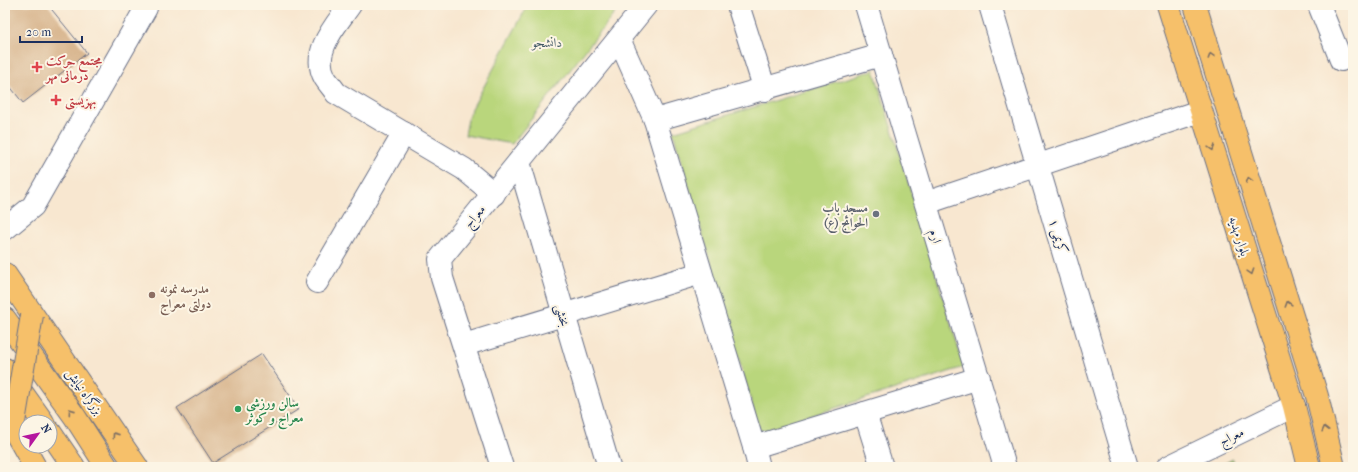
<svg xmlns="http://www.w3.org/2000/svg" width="1358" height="472" viewBox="0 0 1358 472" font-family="'IM FELL French Canon',Amiri,serif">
<defs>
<pattern id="cemetery-stones" width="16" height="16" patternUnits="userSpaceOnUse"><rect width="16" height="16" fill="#b9d67c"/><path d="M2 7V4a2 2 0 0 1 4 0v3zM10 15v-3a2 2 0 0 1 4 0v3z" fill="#9eb86e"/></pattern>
</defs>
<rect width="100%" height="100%" fill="#fcf5e5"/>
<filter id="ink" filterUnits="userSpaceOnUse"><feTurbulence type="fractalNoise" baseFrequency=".025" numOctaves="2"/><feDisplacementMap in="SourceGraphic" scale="8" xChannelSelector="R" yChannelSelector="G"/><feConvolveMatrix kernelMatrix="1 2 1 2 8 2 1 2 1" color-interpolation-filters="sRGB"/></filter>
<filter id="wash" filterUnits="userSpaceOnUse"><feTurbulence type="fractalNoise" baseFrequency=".012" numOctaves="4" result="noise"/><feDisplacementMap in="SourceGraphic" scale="16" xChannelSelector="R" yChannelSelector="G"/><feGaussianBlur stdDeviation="0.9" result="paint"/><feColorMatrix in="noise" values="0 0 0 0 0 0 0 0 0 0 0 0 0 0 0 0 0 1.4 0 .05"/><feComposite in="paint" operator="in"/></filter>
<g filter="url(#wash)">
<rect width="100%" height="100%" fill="#f8e7d0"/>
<!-- cemetery -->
<path fill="url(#cemetery-stones)" stroke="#6a826d" d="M1233,459L1234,467H1218Z"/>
<!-- park -->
<g fill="#b9d67c" stroke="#6a826d">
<path d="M528,5H621L512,144L465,135L469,114Z"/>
<path d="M874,70L964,367L760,432L673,132Z"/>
</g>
<g id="blocks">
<!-- building -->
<g fill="#d9b791">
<path d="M5,5H48L87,53L23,103L5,80Z"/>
<path d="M262,354L299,409L213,463L177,408Z"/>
</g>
</g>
</g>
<g filter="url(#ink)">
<use href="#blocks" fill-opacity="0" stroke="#686f86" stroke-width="1"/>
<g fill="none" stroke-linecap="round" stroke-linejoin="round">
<defs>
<g id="minor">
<path d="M350,5C337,24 310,52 325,78C328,83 333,88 336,93L464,169L494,194"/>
<path d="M738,5L765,90"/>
<path d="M866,5L1005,467"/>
<path d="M990,5L1127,467"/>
<path d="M1319,5L1341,60"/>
<path d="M619,39L655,120"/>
<path d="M881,55L655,120L754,447L979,378"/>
<path d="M519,162L609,467"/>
<path d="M926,203L1200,111"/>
<path d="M5,229L33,206L146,8L142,5"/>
<path d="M317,282L404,133"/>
<path d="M464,345L701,273"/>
<path d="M865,413L882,467"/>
<path d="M754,447L759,467"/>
<path d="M502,467L442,278L440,259L646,5"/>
<path d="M1168,467L1294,406"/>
</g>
<g id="major">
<path d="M1168,5L1294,406L1309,467"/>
<path d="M1195,5L1317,396L1334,467"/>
<path d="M5,274L137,467"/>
</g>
<g id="highway">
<path d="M5,319L75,417L107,467"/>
<path d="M5,369L43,422"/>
<path d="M50,432L74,467"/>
</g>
</defs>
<!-- minor casing -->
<use href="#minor" stroke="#686f86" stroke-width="24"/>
<!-- major casing -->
<use href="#major" stroke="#686f86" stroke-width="24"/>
<!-- highway casing -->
<use href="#highway" stroke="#686f86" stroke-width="24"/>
<!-- minor -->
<use href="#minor" stroke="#fff" stroke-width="22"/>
<!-- major -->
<use href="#major" stroke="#f6c06b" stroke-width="22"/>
<!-- highway -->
<use href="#highway" stroke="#f6c06b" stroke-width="22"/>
<defs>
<path id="major-bridge" d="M32,315L13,428L35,467"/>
</defs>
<!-- major-bridge casing -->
<use href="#major-bridge" stroke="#686f86" stroke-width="24" stroke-linecap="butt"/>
<!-- major-bridge -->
<use href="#major-bridge" stroke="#f6c06b" stroke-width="22"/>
</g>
<!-- one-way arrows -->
<defs><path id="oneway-chevron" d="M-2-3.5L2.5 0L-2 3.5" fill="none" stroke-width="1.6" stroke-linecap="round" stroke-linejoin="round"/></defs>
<g stroke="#7e7064">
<use href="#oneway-chevron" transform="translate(1211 56) rotate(-107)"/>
<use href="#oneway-chevron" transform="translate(1212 148) rotate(72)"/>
<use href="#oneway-chevron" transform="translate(1249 180) rotate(-107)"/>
<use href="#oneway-chevron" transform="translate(1251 272) rotate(72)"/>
<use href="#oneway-chevron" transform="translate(1288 304) rotate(-107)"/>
<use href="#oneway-chevron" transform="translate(71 411) rotate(-125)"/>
<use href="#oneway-chevron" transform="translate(1325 429) rotate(-104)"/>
<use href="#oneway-chevron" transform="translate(115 435) rotate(-125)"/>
</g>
</g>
<!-- markers -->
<g fill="#e0444e" stroke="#fcf5e5" stroke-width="1.5">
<path d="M35 61h4v4h4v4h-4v4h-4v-4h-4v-4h4z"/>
<path d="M54 94h4v4h4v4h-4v4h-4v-4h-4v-4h4z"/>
</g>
<circle fill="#6b7280" stroke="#fcf5e5" stroke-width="1.5" cx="876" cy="214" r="4"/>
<circle fill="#8d6e63" stroke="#fcf5e5" stroke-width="1.5" cx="152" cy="295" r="4"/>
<circle fill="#2e9e5b" stroke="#fcf5e5" stroke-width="1.5" cx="238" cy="409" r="4"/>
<g text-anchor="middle" stroke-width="4" stroke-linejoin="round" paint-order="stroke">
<!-- park labels -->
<g font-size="13" fill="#425966" stroke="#fcf5e5">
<text x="547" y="47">دانشجو</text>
</g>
<!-- health labels -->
<g font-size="13" font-weight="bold" fill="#be3a42" stroke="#fcf5e5" text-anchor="start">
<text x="46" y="65">مجتمع حرکت<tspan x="46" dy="15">درمانی مهر</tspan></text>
<text x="65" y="105">بهزیستی</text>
</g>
<!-- worship labels -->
<g font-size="13" font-weight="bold" fill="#5b616d" stroke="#fcf5e5" text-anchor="end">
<text x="868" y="212">مسجد باب<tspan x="868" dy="15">الحوائج (ع)</tspan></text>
</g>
<!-- street labels -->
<g font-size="13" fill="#1b2f5e" stroke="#fcf5e5">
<text transform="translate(474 216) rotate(-50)" y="5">معراج</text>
<text transform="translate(936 236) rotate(73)" y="5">ارم</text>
<text transform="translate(1059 236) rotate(73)" y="5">کریمی ۱</text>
<text transform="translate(1240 236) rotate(72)" y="5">بلوار مهدیه</text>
<text transform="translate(563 315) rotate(74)" y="5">بخشی</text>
<text transform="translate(85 391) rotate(55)" y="5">بزرگراه نیایش</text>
<text transform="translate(1231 436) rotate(-26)" y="5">معراج</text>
</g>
<!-- education labels -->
<g font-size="13" font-weight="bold" fill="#785e54" stroke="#fcf5e5" text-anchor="start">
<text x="160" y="293">مدرسه نمونه<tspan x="160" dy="15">دولتی معراج</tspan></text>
</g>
<!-- leisure labels -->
<g font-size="13" font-weight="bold" fill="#27864d" stroke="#fcf5e5" text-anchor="start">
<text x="246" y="407">سالن ورزشی<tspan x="246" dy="15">معراج و کوثر</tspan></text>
</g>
</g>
<!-- margin -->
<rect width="1358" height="472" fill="none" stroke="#fcf5e5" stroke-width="20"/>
<!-- north arrow -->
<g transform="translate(38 434) rotate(57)"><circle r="19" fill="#fcf5e5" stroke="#a2a6af"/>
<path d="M0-3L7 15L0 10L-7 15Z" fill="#b5179e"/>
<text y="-6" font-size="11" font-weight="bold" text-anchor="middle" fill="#1b2f5e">N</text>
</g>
<!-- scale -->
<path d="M20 36v6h62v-6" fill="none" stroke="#1b2f5e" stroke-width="2"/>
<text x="26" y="36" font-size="12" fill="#1b2f5e" stroke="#fcf5e5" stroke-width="3" paint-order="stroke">20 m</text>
</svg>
